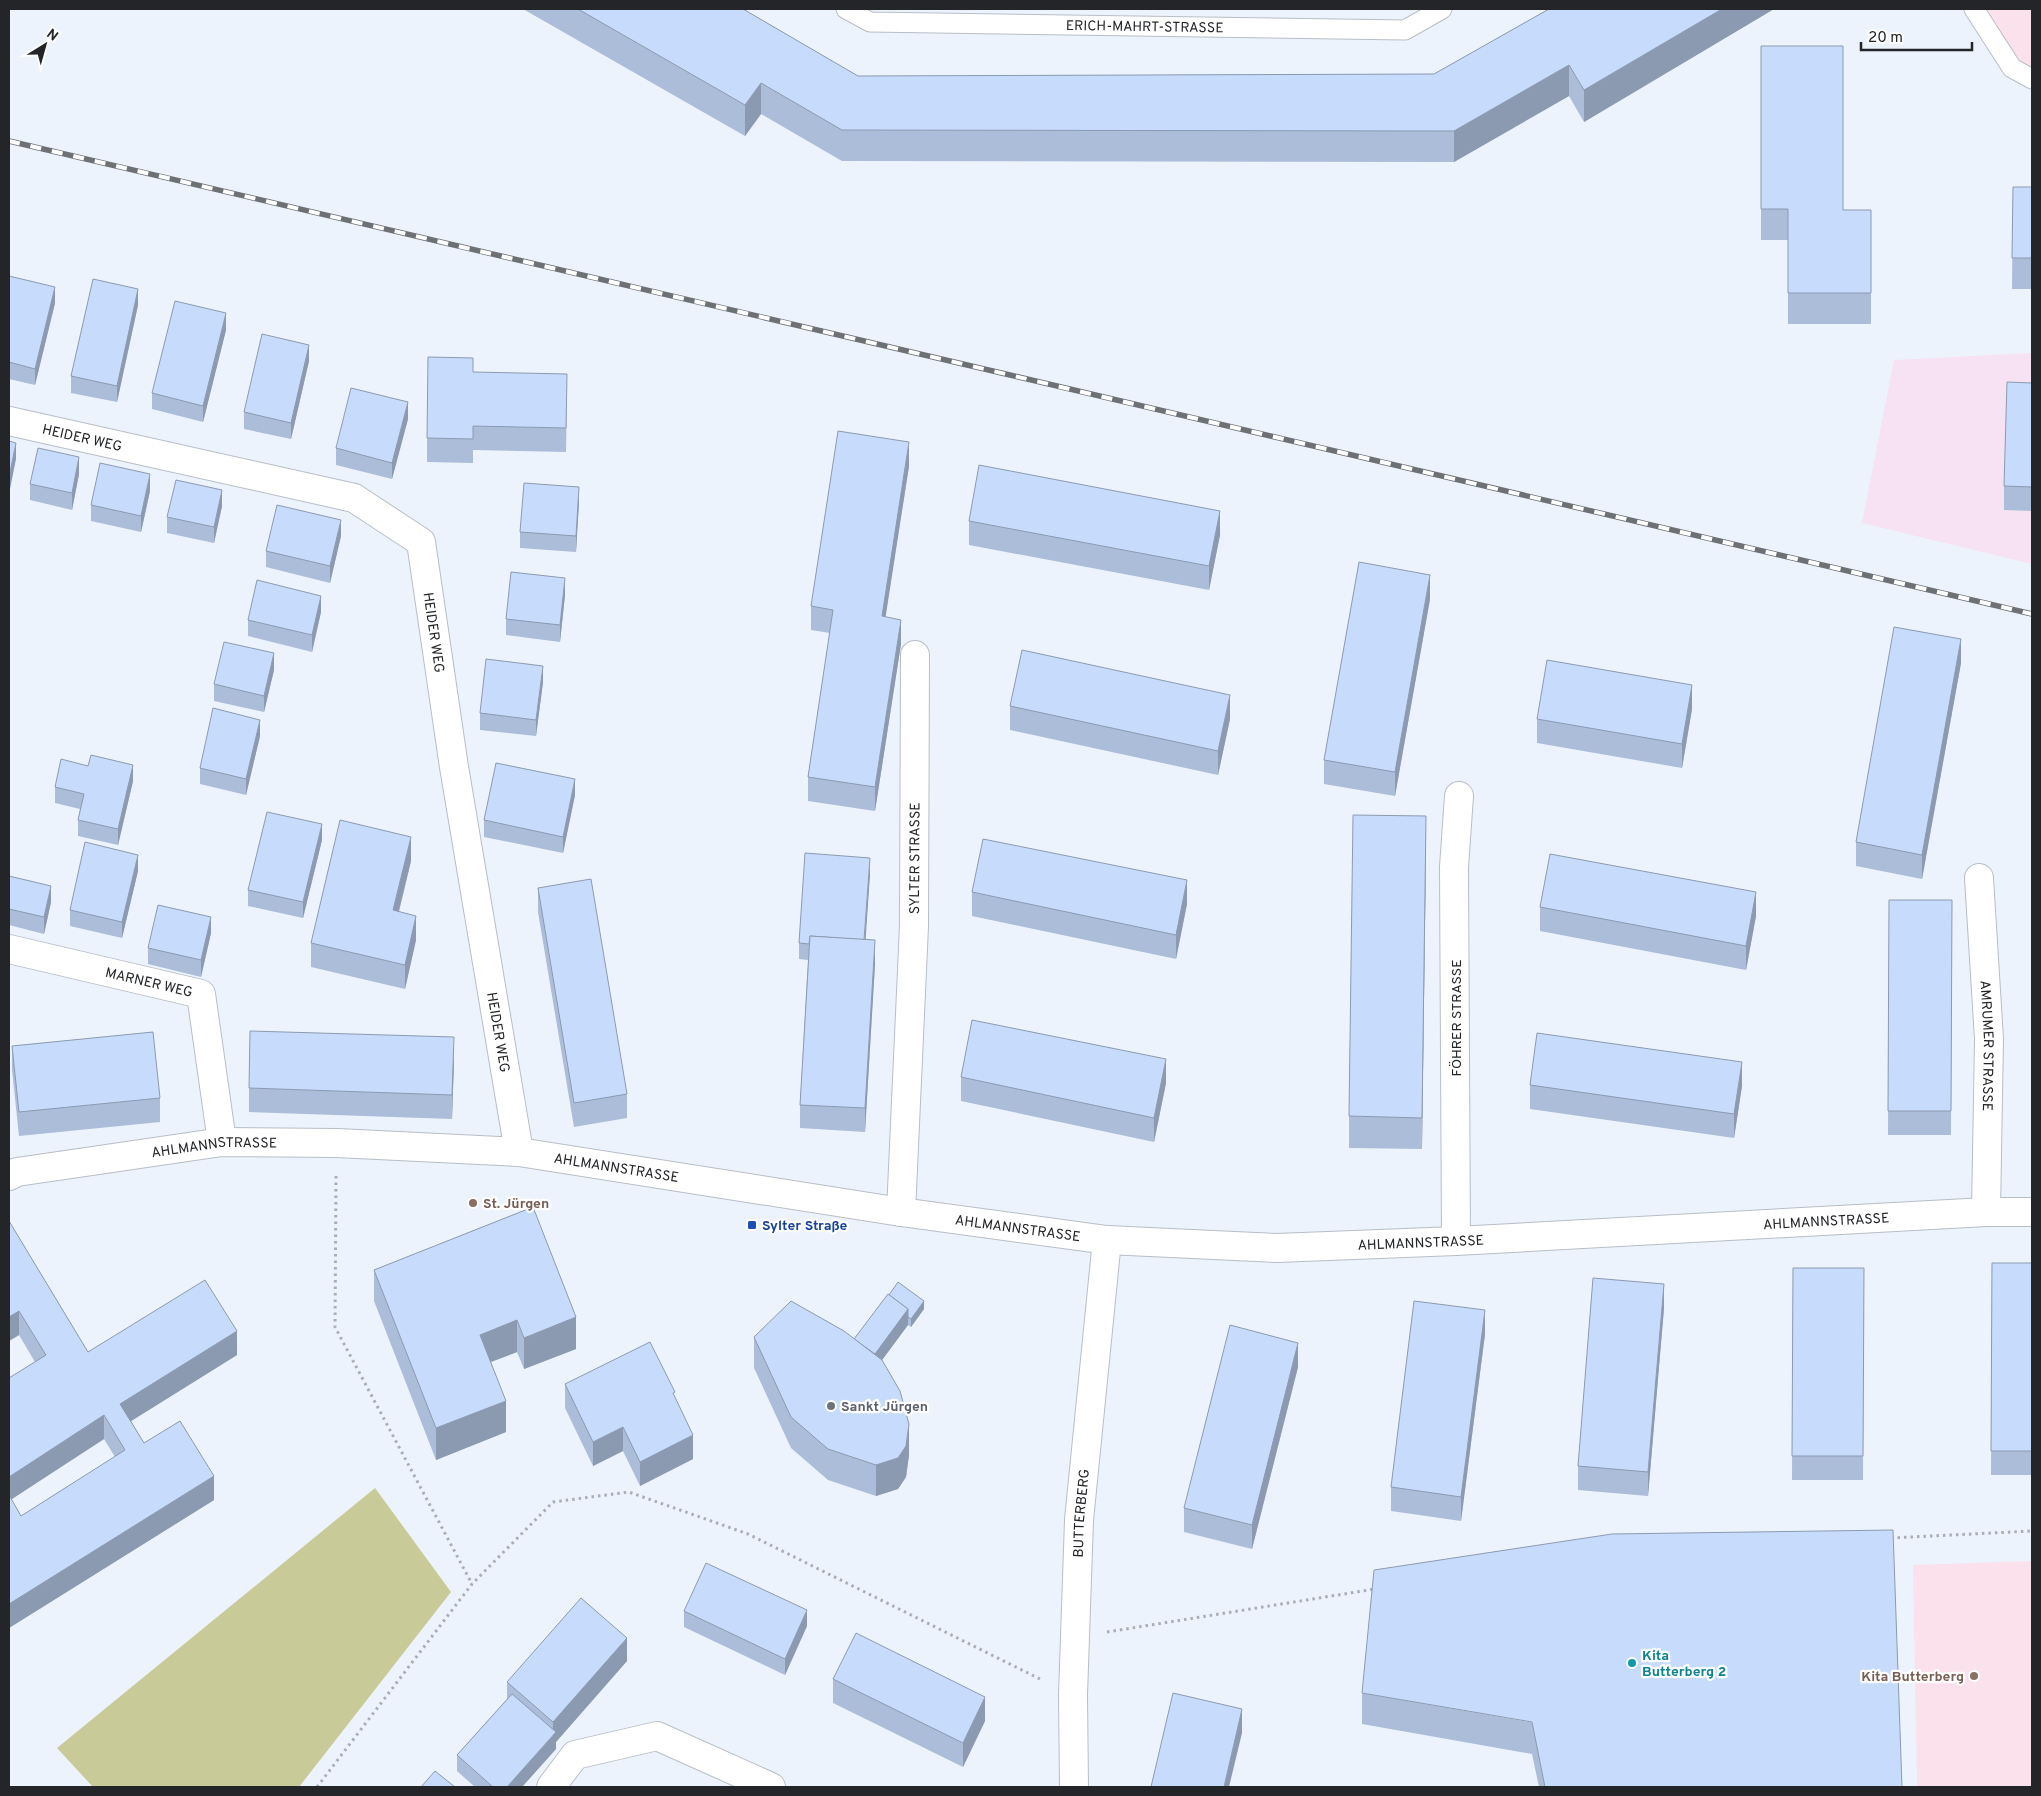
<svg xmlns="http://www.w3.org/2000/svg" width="2041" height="1796" viewBox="0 0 2041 1796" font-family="Overpass,sans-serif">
<rect width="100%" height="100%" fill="#edf3fc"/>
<!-- industrial -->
<path fill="#f6e2f2" d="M2032,353V564L1862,523L1894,360Z"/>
<!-- education -->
<g fill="#fae1eb">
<path d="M1974,9H2032V79Z"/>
<path d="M2032,1561V1787H1917L1913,1565Z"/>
</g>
<!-- green -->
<path fill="#c8cb98" d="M375,1488L451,1592L299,1787H93L57,1748Z"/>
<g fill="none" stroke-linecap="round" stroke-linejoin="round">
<defs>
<g id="lane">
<path id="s1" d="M846,9L870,22L1405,30L1442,9"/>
<path d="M1974,9L2012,68L2032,79"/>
</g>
<g id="street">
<path id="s2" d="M9,421L354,498L421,542L454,767L519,1152"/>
<path id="s3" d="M1979,878L1989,1039L1986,1212"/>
<path id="s4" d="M9,949L201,994L222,1142"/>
<path id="s5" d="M9,1176L17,1172L222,1142L337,1143L519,1152L901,1212L1107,1240L1277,1248L1456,1241L1986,1212H2032"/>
<path id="s6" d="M901,1212L914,926L915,655"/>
<path d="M1456,1241L1454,867L1459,796"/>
<path d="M551,1787L575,1755L657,1736L771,1787"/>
<path id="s7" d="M1074,1787L1073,1695L1079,1520L1107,1240"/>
</g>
</defs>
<!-- lane casing -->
<use href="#lane" stroke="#b8bec7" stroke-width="21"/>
<!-- street casing -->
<use href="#street" stroke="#b8bec7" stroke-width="30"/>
<!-- path -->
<g stroke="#a9aeb5" stroke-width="3" stroke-dasharray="2.5 4" stroke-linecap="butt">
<path d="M336,1176L335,1327L472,1584"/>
<path d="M1891,1538L2032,1531"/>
<path d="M1107,1632L1375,1589"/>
<path d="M317,1787L472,1584L553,1502L629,1492L748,1534L1040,1679"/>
</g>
<!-- lane -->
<use href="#lane" stroke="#fff" stroke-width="19"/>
<!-- street -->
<use href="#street" stroke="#fff" stroke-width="28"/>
<defs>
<path id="rail" d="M9,141L2032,614"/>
</defs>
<!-- rail casing -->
<use href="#rail" stroke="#6d7075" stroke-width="5.5"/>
<!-- rail -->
<use href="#rail" stroke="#fff" stroke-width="4" stroke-dasharray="11" stroke-linecap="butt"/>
</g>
<!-- wall -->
<g fill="#abbdd9" fill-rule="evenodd">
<path d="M523,9H743L858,76L1434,74L1549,9H1774L1584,122L1569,96L1454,162L842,161L761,114L745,136Z"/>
<path d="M1761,46L1843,210H1871V324H1788V240H1761Z"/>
<path d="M2013,187H2032V289H2012Z"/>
<path d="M9,276L55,303L35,385L9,379Z"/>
<path d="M138,305L117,402L71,393V376Z"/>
<path d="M226,330L203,422L152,409V393Z"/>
<path d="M309,361L291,439L244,429V412Z"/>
<path d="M473,372L567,398L566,452L473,450V463L427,462V438Z"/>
<path d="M2032,383V511L2004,510V486Z"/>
<path d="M408,419L392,479L336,465V448Z"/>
<path d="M909,466L885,617L901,644L875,811L808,801V777L830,633L811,630V606Z"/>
<path d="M79,474L72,510L30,500V484Z"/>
<path d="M150,491L141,532L91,521V505Z"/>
<path d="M579,503L576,552L520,548V532Z"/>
<path d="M222,506L214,543L167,533V517Z"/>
<path d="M969,521L1220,535L1209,590L969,545Z"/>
<path d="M341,536L330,583L266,567V551Z"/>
<path d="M565,595L560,642L506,635V619Z"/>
<path d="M1430,599L1395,796L1324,784V760Z"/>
<path d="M321,612L312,652L248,636V620Z"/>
<path d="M1961,663L1922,879L1856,866V842Z"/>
<path d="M274,670L264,712L214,701V684Z"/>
<path d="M543,682L536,736L480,730V713Z"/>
<path d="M1010,706L1230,719L1218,775L1010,730Z"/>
<path d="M1692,709L1682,768L1537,743V719Z"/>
<path d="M260,736L246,795L200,784V768Z"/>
<path d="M133,781L118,845L78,836V820L80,809L55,803V787Z"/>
<path d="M575,795L563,853L484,837V820Z"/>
<path d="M322,840L303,918L248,906V890Z"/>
<path d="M1426,847L1422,1149L1349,1148V1116Z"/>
<path d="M411,861L399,912L416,940L405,989L311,967V943Z"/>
<path d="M138,871L122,938L70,926V910Z"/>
<path d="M870,874L865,940L875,964L865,1132L800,1128V1105L808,960L799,959V943Z"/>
<path d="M9,876L51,902L44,934L9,925Z"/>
<path d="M538,888L627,1094V1118L574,1127L538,912Z"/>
<path d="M972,892L1187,904L1176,959L972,916Z"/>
<path d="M1889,900H1952L1951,1135H1888Z"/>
<path d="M1540,907L1756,916L1746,970L1540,931Z"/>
<path d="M211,933L201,977L148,964V948Z"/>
<path d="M12,1046L160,1098V1122L19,1136L12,1070Z"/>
<path d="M454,1061L452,1119L249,1112V1088Z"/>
<path d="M961,1077L1166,1083L1154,1142L961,1101Z"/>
<path d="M1530,1085L1742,1086L1734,1138L1530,1109Z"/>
<path d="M533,1207L576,1349L524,1369L517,1352L491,1362L506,1432L436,1460L374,1301V1270Z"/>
<path d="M9,1221L88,1352L237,1355L131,1421L144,1443L214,1500L9,1628V1378L35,1362L19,1335L9,1341ZM104,1439L115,1457L21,1516L11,1499Z"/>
<path d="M1992,1263H2032V1475H1991Z"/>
<path d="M1793,1268H1864L1863,1480H1792Z"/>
<path d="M1664,1308L1648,1496L1578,1490V1466Z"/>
<path d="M924,1309L911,1327L908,1325L882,1360L909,1455L906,1477L898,1489L876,1496L828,1480L791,1448L754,1368V1337L854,1339Z"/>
<path d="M1485,1334L1461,1521L1391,1511V1487Z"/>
<path d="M1298,1367L1252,1549L1184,1532V1508Z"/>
<path d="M565,1384L675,1399L693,1459L640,1486L623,1451L593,1466L565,1408Z"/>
<path d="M684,1611L807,1626L785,1675L684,1627Z"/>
<path d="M627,1661L556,1742V1749L522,1787H475L457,1771V1755L507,1699V1682Z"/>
<path d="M833,1679L985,1721L963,1767L833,1703Z"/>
<path d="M1362,1693L1902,1787H1539L1532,1754L1362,1724Z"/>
</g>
<!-- shaded-wall -->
<g fill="#8b9ab0">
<path d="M1722,9H1774L1584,122V90Z"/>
<path d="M1569,65V96L1454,162V131Z"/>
<path d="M761,83V114L745,136V105Z"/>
<path d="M55,287V303L35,385V369Z"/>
<path d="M138,289V305L117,402V386Z"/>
<path d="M226,313V330L203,422V406Z"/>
<path d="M309,345V361L291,439V423Z"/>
<path d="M408,402V419L392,479V463Z"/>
<path d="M909,442V466L882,640V616Z"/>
<path d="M16,443V459L9,494V477Z"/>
<path d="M79,457V474L72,510V493Z"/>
<path d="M150,474V491L141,532V516Z"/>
<path d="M579,487V503L576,552V536Z"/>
<path d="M222,490V506L214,543V527Z"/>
<path d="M1220,511V535L1209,590V566Z"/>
<path d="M341,520V536L330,583V566Z"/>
<path d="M1430,575V599L1395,796V772Z"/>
<path d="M565,578V595L560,642V625Z"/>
<path d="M321,596V612L312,652V635Z"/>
<path d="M901,620V644L875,811V787Z"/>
<path d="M1961,639V663L1922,879V855Z"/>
<path d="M274,653V670L264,712V696Z"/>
<path d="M543,666V682L536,736V720Z"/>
<path d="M1692,685V709L1682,768V744Z"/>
<path d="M1230,695V719L1218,775V751Z"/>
<path d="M260,720V736L246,795V779Z"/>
<path d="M133,765V781L118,845V829Z"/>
<path d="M575,779V795L563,853V837Z"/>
<path d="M1426,816V847L1422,1149V1118Z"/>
<path d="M322,824V840L303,918V902Z"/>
<path d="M411,837V861L393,934V910Z"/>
<path d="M138,855V871L122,938V922Z"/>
<path d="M870,858V874L864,964V948Z"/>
<path d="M1187,880V904L1176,959V935Z"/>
<path d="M51,886V902L44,934V917Z"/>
<path d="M1756,892V916L1746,970V946Z"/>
<path d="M416,916V940L405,989V965Z"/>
<path d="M211,917V933L201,977V960Z"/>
<path d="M875,940V964L865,1132V1108Z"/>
<path d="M454,1037V1061L452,1119V1095Z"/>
<path d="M1166,1059V1083L1154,1142V1118Z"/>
<path d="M1742,1062V1086L1734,1138V1114Z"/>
<path d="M1664,1284V1308L1648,1496V1472Z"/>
<path d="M924,1301V1309L911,1327V1319Z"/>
<path d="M908,1309V1325L868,1379V1363Z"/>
<path d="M1485,1310V1334L1461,1521V1497Z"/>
<path d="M19,1311V1335L9,1341V1317Z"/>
<path d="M576,1317V1349L524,1369V1338Z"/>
<path d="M517,1320V1352L480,1366V1335Z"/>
<path d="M237,1331V1355L120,1428V1404Z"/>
<path d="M1298,1343V1367L1252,1549V1525Z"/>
<path d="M506,1401V1432L436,1460V1428Z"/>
<path d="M104,1415V1439L9,1501V1477Z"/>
<path d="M909,1424V1455L906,1477L898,1489L876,1496V1465Z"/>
<path d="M623,1427V1451L593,1466V1442Z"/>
<path d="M693,1435V1459L640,1486V1462Z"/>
<path d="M214,1476V1500L9,1628V1604Z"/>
<path d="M807,1610V1626L785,1675V1659Z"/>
<path d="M627,1638V1661L556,1742V1749L522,1787H507L553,1736V1722Z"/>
<path d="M985,1697V1721L963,1767V1743Z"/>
<path d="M1242,1709V1733L1229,1787H1224Z"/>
</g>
<!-- building -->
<g fill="#c7dcfc" stroke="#8b9ab0">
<path d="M578,9H743L858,76L1434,74L1549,9H1722L1584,90L1569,65L1454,131L842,130L761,83L745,105Z"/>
<path d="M1761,46H1843V210H1871V293H1788V209H1761Z"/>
<path d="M2013,187H2032V258H2012Z"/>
<path d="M9,276L55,287L35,369L9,362Z"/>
<path d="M93,279L138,289L117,386L71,376Z"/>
<path d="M175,301L226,313L203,406L152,393Z"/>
<path d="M262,334L309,345L291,423L244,412Z"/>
<path d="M428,357L473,358V372L567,374L566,428L473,426V439L427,438Z"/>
<path d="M2007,382L2032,383V487L2004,486Z"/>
<path d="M351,388L408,402L392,463L336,448Z"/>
<path d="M838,431L909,442L882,616L901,620L875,787L808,777L833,610L811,606Z"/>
<path d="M9,441L16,443L9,477Z"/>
<path d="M38,448L79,457L72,493L30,484Z"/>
<path d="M100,463L150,474L141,516L91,505Z"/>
<path d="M979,465L1220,511L1209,566L969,521Z"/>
<path d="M176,480L222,490L214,527L167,517Z"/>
<path d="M524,483L579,487L576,536L520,532Z"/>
<path d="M277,505L341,520L330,566L266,551Z"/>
<path d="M1359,562L1430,575L1395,772L1324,760Z"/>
<path d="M511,572L565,578L560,625L506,619Z"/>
<path d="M257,580L321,596L312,635L248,620Z"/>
<path d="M1894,627L1961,639L1922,855L1856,842Z"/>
<path d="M224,642L274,653L264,696L214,684Z"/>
<path d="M1022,650L1230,695L1218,751L1010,706Z"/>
<path d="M486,659L543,666L536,720L480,713Z"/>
<path d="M1547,660L1692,685L1682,744L1537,719Z"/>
<path d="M213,708L260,720L246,779L200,768Z"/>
<path d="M91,755L133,765L118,829L78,820L84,794L55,787L61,759L88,766Z"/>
<path d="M496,763L575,779L563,837L484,820Z"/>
<path d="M267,812L322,824L303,902L248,890Z"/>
<path d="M1353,815L1426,816L1422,1118L1349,1116Z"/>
<path d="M340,820L411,837L393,910L416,916L405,965L311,943Z"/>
<path d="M983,839L1187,880L1176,935L972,892Z"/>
<path d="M85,842L138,855L122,922L70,910Z"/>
<path d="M805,853L870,858L864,940L810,936L809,944L799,943Z"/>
<path d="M1550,854L1756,892L1746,946L1540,907Z"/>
<path d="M9,876L51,886L44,917L9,909Z"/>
<path d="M591,879L627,1094L574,1103L538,888Z"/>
<path d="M1889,900H1952L1951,1111H1888Z"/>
<path d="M158,905L211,917L201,960L148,948Z"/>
<path d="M810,936L875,940L865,1108L800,1105Z"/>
<path d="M972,1020L1166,1059L1154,1118L961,1077Z"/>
<path d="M250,1031L454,1037L452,1095L249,1088Z"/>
<path d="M153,1032L160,1098L19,1112L12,1046Z"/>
<path d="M1537,1033L1742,1062L1734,1114L1530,1085Z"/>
<path d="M533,1207L576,1317L524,1338L517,1320L480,1335L506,1401L436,1428L374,1270Z"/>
<path d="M9,1221L88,1352L205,1280L237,1331L120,1404L144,1443L180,1421L214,1476L9,1604V1495L21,1516L125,1450L104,1415L9,1477V1378L46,1355L19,1311L9,1317Z"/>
<path d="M1992,1263H2032V1451H1991Z"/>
<path d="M1793,1268H1864L1863,1456H1792Z"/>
<path d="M1593,1278L1664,1284L1648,1472L1578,1466Z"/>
<path d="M898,1282L924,1301L911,1319L908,1317V1309L889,1295Z"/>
<path d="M888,1294L908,1309L875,1354L854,1339Z"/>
<path d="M791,1301L844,1331L882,1360L900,1391L909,1424L906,1446L898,1458L876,1465L828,1449L791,1417L754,1337Z"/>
<path d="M1414,1301L1485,1310L1461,1497L1391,1487Z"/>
<path d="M1230,1325L1298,1343L1252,1525L1184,1508Z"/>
<path d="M650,1342L675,1392L673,1393L693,1435L640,1462L623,1427L593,1442L565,1384Z"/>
<path d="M1893,1530L1902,1787H1545L1532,1722L1362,1693L1374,1570L1612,1534Z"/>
<path d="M706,1563L807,1610L785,1659L684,1611Z"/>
<path d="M581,1598L627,1638L553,1722L507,1682Z"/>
<path d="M856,1633L985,1697L963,1743L833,1679Z"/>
<path d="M1173,1693L1242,1709L1224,1787H1151Z"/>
<path d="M512,1694L556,1732L507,1787H493L457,1755Z"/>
<path d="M435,1771L455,1787H421Z"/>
</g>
<!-- markers -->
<g fill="#8d6e63" stroke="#fff" stroke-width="2">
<circle cx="473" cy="1203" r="5"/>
<circle cx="1974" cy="1676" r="5"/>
</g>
<rect fill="#1a4fb4" stroke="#fff" stroke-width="2" x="747" y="1220" width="10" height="10" rx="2.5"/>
<circle fill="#6b7280" stroke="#fff" stroke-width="2" cx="831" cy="1406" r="5"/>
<circle fill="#0f9aa8" stroke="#fff" stroke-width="2" cx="1632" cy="1663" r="5"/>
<g text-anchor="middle" stroke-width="4.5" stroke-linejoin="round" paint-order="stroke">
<!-- street labels -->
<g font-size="14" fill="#232528" stroke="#fff">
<text dy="5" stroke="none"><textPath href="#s1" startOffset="302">ERICH-MAHRT-STRASSE</textPath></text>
<text dy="5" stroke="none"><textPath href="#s2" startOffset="75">HEIDER WEG</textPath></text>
<text dy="5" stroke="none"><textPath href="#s2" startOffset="525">HEIDER WEG</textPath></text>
<text dy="5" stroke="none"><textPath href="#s6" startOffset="354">SYLTER STRASSE</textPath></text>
<text dy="5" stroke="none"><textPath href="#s4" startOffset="144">MARNER WEG</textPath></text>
<text transform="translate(1456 1018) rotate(-90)" y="5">FÖHRER STRASSE</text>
<text dy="5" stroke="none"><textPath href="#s2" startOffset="930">HEIDER WEG</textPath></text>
<text dy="5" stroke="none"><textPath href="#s3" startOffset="168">AMRUMER STRASSE</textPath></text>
<text dy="5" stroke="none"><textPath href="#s5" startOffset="208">AHLMANNSTRASSE</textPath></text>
<text dy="5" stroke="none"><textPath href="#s5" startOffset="612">AHLMANNSTRASSE</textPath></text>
<text dy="5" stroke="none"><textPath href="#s5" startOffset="1828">AHLMANNSTRASSE</textPath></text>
<text dy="5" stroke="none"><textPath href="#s5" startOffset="1018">AHLMANNSTRASSE</textPath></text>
<text dy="5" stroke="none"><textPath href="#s5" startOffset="1422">AHLMANNSTRASSE</textPath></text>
<text dy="5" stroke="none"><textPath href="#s7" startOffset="274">BUTTERBERG</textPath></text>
</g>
<!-- education labels -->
<g font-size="14" font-weight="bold" fill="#785e54" stroke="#fff" text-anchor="start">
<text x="483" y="1208">St. Jürgen</text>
<text x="1964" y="1681" text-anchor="end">Kita Butterberg</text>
</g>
<!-- transit labels -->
<g font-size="14" font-weight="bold" fill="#164399" stroke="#fff" text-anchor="start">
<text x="762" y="1230">Sylter Straße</text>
</g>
<!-- worship labels -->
<g font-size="14" font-weight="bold" fill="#5b616d" stroke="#fff" text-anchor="start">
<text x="841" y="1411">Sankt Jürgen</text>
</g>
<!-- culture labels -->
<g font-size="14" font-weight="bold" fill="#0d838f" stroke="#fff" text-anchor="start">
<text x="1642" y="1660">Kita<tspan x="1642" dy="16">Butterberg 2</tspan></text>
</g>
</g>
<!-- border -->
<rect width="2041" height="1796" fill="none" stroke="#232528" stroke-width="20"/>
<!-- north arrow -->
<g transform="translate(45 45) rotate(37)" stroke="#ffffff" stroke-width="4" paint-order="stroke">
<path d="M0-4L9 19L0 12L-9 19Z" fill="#232528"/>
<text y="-8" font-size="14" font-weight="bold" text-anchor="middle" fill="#232528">N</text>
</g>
<!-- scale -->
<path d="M1861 42v8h111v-8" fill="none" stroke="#232528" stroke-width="2.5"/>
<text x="1868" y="42" font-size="15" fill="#232528" stroke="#ffffff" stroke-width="4" paint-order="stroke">20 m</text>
</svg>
